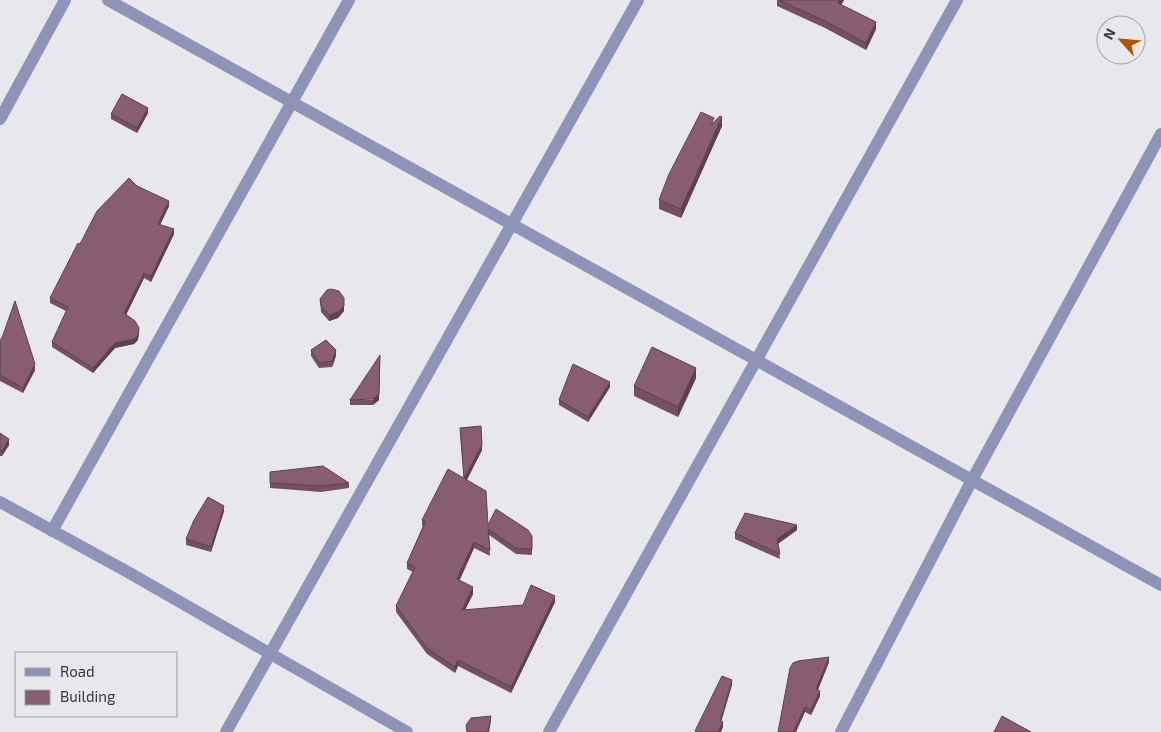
<svg xmlns="http://www.w3.org/2000/svg" width="1161" height="732" viewBox="0 0 1161 732" font-family="'Exo 2',sans-serif">
<rect width="100%" height="100%" fill="#e8e8ec"/>
<g fill="none" stroke-linecap="round" stroke-linejoin="round">
<!-- minor -->
<g stroke="#8d94b8" stroke-width="12">
<path d="M108,0L1161,585"/>
<path d="M0,119L65,0"/>
<path d="M0,502L126,571L407,732"/>
<path d="M52,531L349,0"/>
<path d="M226,732L638,0"/>
<path d="M549,732L957,0"/>
<path d="M841,732L972,480L1161,134"/>
</g>
</g>
<!-- wall -->
<g fill="#755060">
<path d="M777,0H844L841,5L876,29L866,50L825,28L777,6Z"/>
<path d="M148,113L137,133L111,119V114Z"/>
<path d="M714,122L722,126L681,218L659,209V200Z"/>
<path d="M137,186L169,206L160,225L174,234L151,282L144,278L126,315L139,333L138,340L134,344L115,348L93,373L52,347V342L66,311L50,303V298L80,244Z"/>
<path d="M344,298V311L338,318L329,321L321,312L320,299Z"/>
<path d="M0,341L35,370L23,393L0,381Z"/>
<path d="M311,350L336,356L332,367L319,368L311,356Z"/>
<path d="M696,378L678,417L634,396V386Z"/>
<path d="M610,387L588,422L559,405V400Z"/>
<path d="M350,400H379L373,405H350Z"/>
<path d="M460,428L482,450L467,480L488,525L532,549V555L516,554L489,535L490,556L474,548L459,581L473,594L465,610L555,602L511,693L458,666L455,673L427,654L396,612V606L413,572L407,569V563L423,526H422V520L464,479Z"/>
<path d="M0,433L9,445L2,456H0Z"/>
<path d="M270,472L349,483V488L321,492L270,488Z"/>
<path d="M224,511L211,552L186,545V539Z"/>
<path d="M797,530L778,544L780,559L735,539V533Z"/>
<path d="M829,662L818,690L820,696L811,715L805,712L778,732Z"/>
</g>
<!-- shaded-wall -->
<g fill="#5f414e">
<path d="M840,0H844L838,11V3Z"/>
<path d="M876,22V29L866,50V43Z"/>
<path d="M148,108V113L137,133V128Z"/>
<path d="M722,117V126L681,218V209Z"/>
<path d="M169,201V206L158,229V224Z"/>
<path d="M174,229V234L151,282V276Z"/>
<path d="M144,273V278L124,319V313Z"/>
<path d="M344,306V311L338,318L329,321V315Z"/>
<path d="M139,328L138,340L134,344L115,348L93,373V368L115,343Z"/>
<path d="M336,350V356L332,367V361Z"/>
<path d="M380,360L379,400L373,405V399Z"/>
<path d="M35,364V370L23,393V388Z"/>
<path d="M696,368V378L678,417V407Z"/>
<path d="M610,382V387L588,422V417Z"/>
<path d="M9,439V445L2,456V451Z"/>
<path d="M482,445V450L464,485V479Z"/>
<path d="M224,506V511L211,552V547Z"/>
<path d="M797,525V530L777,544V539Z"/>
<path d="M474,542V548L457,586V579Z"/>
<path d="M473,587V594L462,616V610Z"/>
<path d="M555,596V602L511,693V687Z"/>
<path d="M829,657V662L816,694V689Z"/>
<path d="M458,660V666L455,673V667Z"/>
<path d="M732,680V685L720,726V721Z"/>
<path d="M820,691V696L811,715V710Z"/>
<path d="M805,707V712L796,732H793Z"/>
<path d="M491,716V721L489,732H488Z"/>
<path d="M723,722V727L721,732H718Z"/>
</g>
<!-- building -->
<g fill="#885d70" stroke="#5f414e">
<path d="M779,0H840L838,3L876,22L866,43L825,21Z"/>
<path d="M122,94L148,108L137,128L111,114Z"/>
<path d="M701,112L714,118L711,125L720,116L722,117L681,209L659,200L669,174Z"/>
<path d="M129,178L137,186L169,201L158,224L174,229L151,276L144,273L124,313L135,321L139,328L138,335L134,339L115,343L93,368L52,342L68,307L50,298L78,243L80,244L97,211Z"/>
<path d="M331,289L339,291L344,298V306L338,312L329,315L321,306L320,299L327,290Z"/>
<path d="M15,301L35,364L23,388L0,375V341L3,335Z"/>
<path d="M326,340L336,350L332,361L319,363L311,350Z"/>
<path d="M652,347L696,368L678,407L634,386Z"/>
<path d="M380,355L379,394L373,399L350,400Z"/>
<path d="M573,364L610,382L588,417L559,400Z"/>
<path d="M481,426L482,445L464,479L460,428Z"/>
<path d="M0,433L9,439L2,451L0,450Z"/>
<path d="M323,466L349,483L321,486L270,483V472Z"/>
<path d="M448,469L486,491L488,525L496,509L528,530L532,536V549L516,548L488,529L490,550L474,542L457,579L473,587L462,610L523,605L531,585L555,596L511,687L458,660L455,667L427,648L396,606L415,567L407,563L425,523V521L422,520Z"/>
<path d="M208,497L224,506L211,547L186,539L194,520Z"/>
<path d="M745,513L797,525L777,539L780,554L735,533Z"/>
<path d="M829,657L816,689L820,691L811,710L805,707L793,732H778L790,668L793,663L798,661Z"/>
<path d="M722,676L732,680L720,721L723,722L718,732H697L695,731Z"/>
<path d="M491,716L488,732H467L466,725L471,718Z"/>
<path d="M1002,716L1031,732H994Z"/>
</g>
<!-- legend -->
<rect x="15" y="652" width="162" height="65" fill="#e8e8ec" stroke="#a2a2a5"/>
<rect x="25" y="668" width="25" height="8" fill="#8d94b8" stroke="#a2a2a5"/>
<text x="60" y="677" font-size="15" fill="#38383a">Road</text>
<rect x="25" y="690" width="25" height="15" fill="#885d70" stroke="#a2a2a5"/>
<text x="60" y="702" font-size="15" fill="#38383a">Building</text>
<!-- north arrow -->
<g transform="translate(1121 40) rotate(297)"><circle r="24" fill="#e8e8ec" stroke="#a2a2a5"/>
<path d="M0-4L9 19L0 12L-9 19Z" fill="#b25401"/>
<text y="-8" font-size="14" font-weight="bold" text-anchor="middle" fill="#38383a">N</text>
</g>
</svg>
